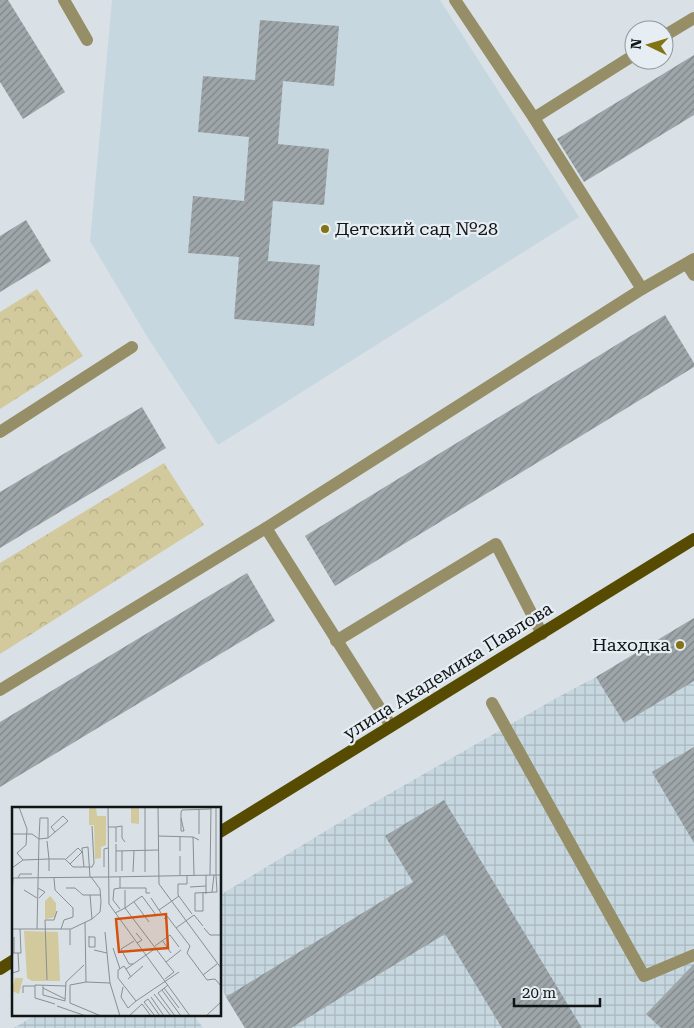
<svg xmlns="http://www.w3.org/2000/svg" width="694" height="1028" viewBox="0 0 694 1028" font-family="'Roboto Serif',serif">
<defs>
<pattern id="industrial-grid" width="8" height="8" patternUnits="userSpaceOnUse" patternTransform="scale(1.25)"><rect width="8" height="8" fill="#c7d7df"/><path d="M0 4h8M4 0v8" fill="none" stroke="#aab8bf"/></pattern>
<pattern id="park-crowns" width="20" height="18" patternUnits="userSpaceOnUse" patternTransform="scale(1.25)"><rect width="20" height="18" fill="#d2c99d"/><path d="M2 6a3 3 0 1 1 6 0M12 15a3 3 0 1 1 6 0" fill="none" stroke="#b3ac86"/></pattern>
<pattern id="building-hatch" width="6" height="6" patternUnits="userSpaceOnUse" patternTransform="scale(1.25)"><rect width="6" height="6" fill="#9ea6aa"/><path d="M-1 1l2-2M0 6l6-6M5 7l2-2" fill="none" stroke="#7f8689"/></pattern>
</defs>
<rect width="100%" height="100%" fill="#d9e1e6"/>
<!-- built -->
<path fill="#c7d7df" d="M112,0H440L579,217L218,445L148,338L90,241Z"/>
<!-- industrial -->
<g fill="url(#industrial-grid)">
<path d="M694,618V1028H245L226,997L220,984V895L347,818L560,696L596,677Z"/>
<path d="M37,1014H178L180,1017L195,1016L203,1028H14Z"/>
</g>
<!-- park -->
<g fill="url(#park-crowns)">
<path d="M37,289L83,356L0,409V312Z"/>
<path d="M164,463L204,525L0,654V563Z"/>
</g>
<!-- building -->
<g fill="url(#building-hatch)">
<path d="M0,0H8L65,92L23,119L0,82Z"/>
<path d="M260,20L339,26L334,86L283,81L278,144L329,149L324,205L273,201L268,261L320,265L314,326L234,319L239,257L188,253L193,196L244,201L249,137L198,132L203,76L255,80Z"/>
<path d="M694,55V115L584,182L557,139Z"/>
<path d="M26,220L51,261L0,292V236Z"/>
<path d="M665,315L694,363V367L335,586L305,536Z"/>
<path d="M142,407L166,448L0,548V492Z"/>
<path d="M247,573L275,621L0,787V722Z"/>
<path d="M694,618V681L624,723L596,677Z"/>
<path d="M694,747V843L652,772Z"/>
<path d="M444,800L582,1028H502L445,934L291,1028H245L226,997L413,882L385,836Z"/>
<path d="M694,964V1028H661L646,1014Z"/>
</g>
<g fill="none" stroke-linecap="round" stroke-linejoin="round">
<!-- service -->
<g stroke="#968e67" stroke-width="12">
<path d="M64,0L87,40"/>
<path d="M455,0L534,118L642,289"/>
<path d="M664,36L694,18"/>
<path d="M534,118L634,55"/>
<path d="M687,264L694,275"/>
<path d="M0,432L132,347"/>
<path d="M266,528L391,726"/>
<path d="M336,641L496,544L542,634"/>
<path d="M0,690L266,528L642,289L694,259"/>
<path d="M492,703L644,976L694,955"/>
</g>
<!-- primary -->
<g stroke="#574b01" stroke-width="12">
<path d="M220,832L694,539"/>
<path d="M0,969L14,960"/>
</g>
</g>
<!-- markers -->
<g fill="#837314" stroke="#e7eef3" stroke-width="2">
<circle cx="325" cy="229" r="5"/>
<circle cx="680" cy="645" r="5"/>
</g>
<g text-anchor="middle" stroke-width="4.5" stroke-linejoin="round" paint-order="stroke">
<!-- poi labels -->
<g font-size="18" fill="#121516" stroke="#e7eef3" text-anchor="start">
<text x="335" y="235">Детский сад №28</text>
<text x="670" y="651" text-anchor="end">Находка</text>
</g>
<!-- street labels -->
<g font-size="18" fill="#121516" stroke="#e7eef3">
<text transform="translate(448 671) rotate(-32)" y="6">улица Академика Павлова</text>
</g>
</g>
<!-- overview -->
<g transform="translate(12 807)">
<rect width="209" height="209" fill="#d9e1e6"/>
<path d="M77,0H84L85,9H94V38L89,40V51L83,52L82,18H77ZM119,0H127V17L119,16ZM3,171H11L7,187L0,184Z" fill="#d2c99d"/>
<path d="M38,89L44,96V110L33,112V94Z" fill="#d2c99d"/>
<path d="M12,124L46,125L48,174H20L15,171Z" fill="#d2c99d"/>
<path fill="none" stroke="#898f93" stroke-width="1" d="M7,0L15,22L14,38L5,46L11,53M96,0L97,97L178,209M133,0V65M146,0L147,77L209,161M187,2V27M28,11H36V31L27,32ZM169,11L172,24H169V5L170,3L199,2M96,20H104V35M104,20L110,19V31L113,35M0,27H20L27,32L25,122M146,29L181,30L187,33M181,30L182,68M36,31L56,14L51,9L39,20L43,25M35,34L37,52H53L61,60H80L82,56L80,19M104,44L146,43M168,44V29M53,53L66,41L70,45L58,57M72,60L70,41L76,40L78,70M92,60V42L96,41M0,61L11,53L37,52V64M110,64V44M104,65V37M121,65L122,44M168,68V49M175,68V77H166V88L180,107M194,68V87M198,68L199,0M96,70L204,68V0M108,70V81H134V86H138M0,71L96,70M6,71L8,67H20M42,71L43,83L61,101V110L52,113L49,122M178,80L194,79M26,81L33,85L27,91M54,81H63L71,88H88M12,83L25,91M113,83V101L130,89L144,108M191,85V104H183V86L205,85L204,68H209M200,85L202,68M0,87L1,71M78,88L80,112M139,91L149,106M122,95L137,115M108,102L101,93L102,82L108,81M147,103L167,89M103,106L113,101L157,159L162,165L153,172M152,112L155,109L178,139L175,146L195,173L203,172L209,179M73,115L74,175L98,176L108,209M164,121L182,108L191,119M192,121L198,128H209M0,122H59L80,112L88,105L89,95L88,82L79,70M58,122V138M93,125L95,146M124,126L130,133L125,136M77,129V140H83V130H77M2,130V146M150,133L159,146M143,139L158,128L167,140M101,141L108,162M82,143L95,146L98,176M0,146H9L8,122M154,155L169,143M121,157H117L109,142L122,134M114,162L112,159L106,163V171L124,194L167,165M0,166L7,164L6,146M191,168L205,157M119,170L114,162L144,141M116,172L131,159M35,173L33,113H42L45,104M74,175L58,178V196L89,209M156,178L146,186L163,209M31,179V188L53,194L54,175L72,158M111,180L109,190L116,201L124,194M31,181L53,192M152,181L167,201M150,183L169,209M11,186V179H23M142,187L159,209M139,190L152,209M136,192L132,195L143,209M136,192L148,209M43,197L23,191V178L54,179M45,199L74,209M117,209L130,197L139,209M194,209L209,195"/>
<path fill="#d3520d" fill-opacity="0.15" stroke="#d3520d" stroke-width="2.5" d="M154,107L156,141L107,145L104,112Z"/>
<rect width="209" height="209" fill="none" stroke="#121516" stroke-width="2.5"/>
</g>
<!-- north arrow -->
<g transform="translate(649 45) rotate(275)"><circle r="24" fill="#e7eef3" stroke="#92979b"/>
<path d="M0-4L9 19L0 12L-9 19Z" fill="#837314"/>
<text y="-8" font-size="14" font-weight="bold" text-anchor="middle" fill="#121516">N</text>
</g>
<!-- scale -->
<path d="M514 998v8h86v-8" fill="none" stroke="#121516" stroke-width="2.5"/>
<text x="522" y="998" font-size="15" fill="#121516" stroke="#e7eef3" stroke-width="4" paint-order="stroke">20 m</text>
</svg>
